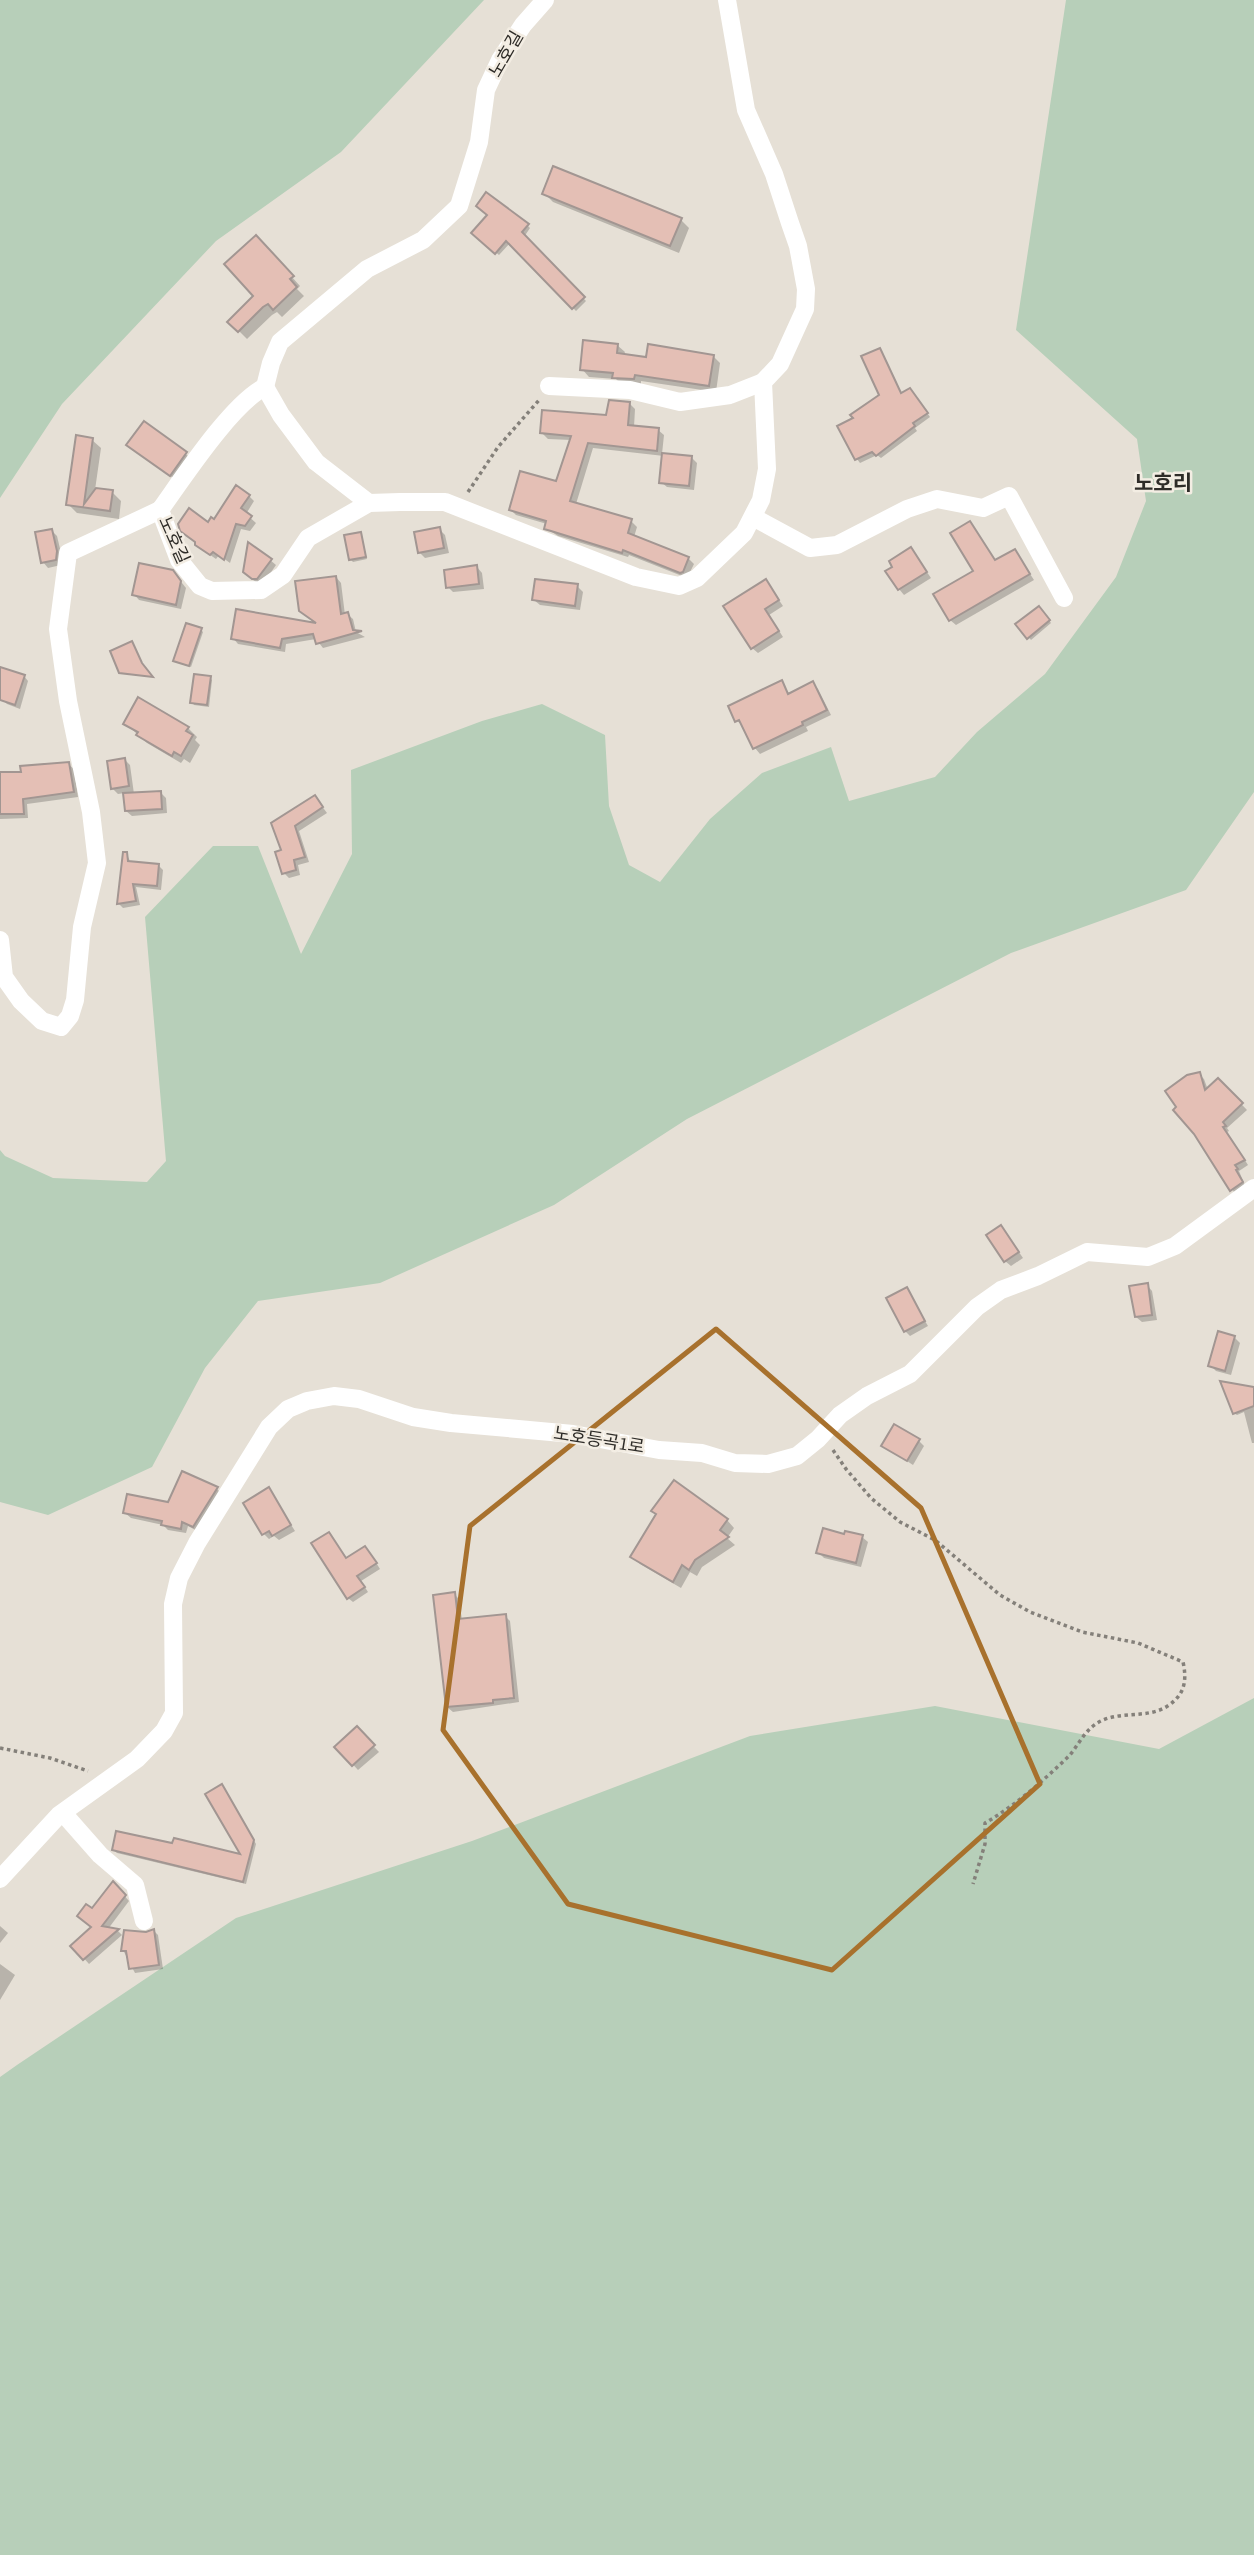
<svg xmlns="http://www.w3.org/2000/svg" width="1254" height="2555" viewBox="0 0 1254 2555" font-family="'Source Serif 4','Noto Sans KR',serif">
<rect width="100%" height="100%" fill="#e6e0d6"/>
<!-- green -->
<g fill="#b7cfb9">
<path d="M0,0H484L341,152L216,241L62,404L0,498Z"/>
<path d="M1066,0H1254V792L1186,890L1011,953L687,1119L554,1205L380,1283L258,1301L205,1368L152,1467L48,1515L0,1502V1150L5,1156L53,1178L147,1182L166,1161L145,917L213,846H258L301,954L352,854L351,770L482,721L542,704L605,735L609,806L629,865L660,882L710,819L762,773L831,747L849,801L935,777L977,732L1045,674L1116,577L1146,501L1137,439L1016,330Z"/>
<path d="M1254,1698V2555H0V2077L17,2065L236,1918L472,1841L750,1736L935,1706L1159,1749Z"/>
</g>
<!-- shadow -->
<g fill="#0003">
<path d="M544,193L681,220L689,228L679,253L553,202Z"/>
<path d="M489,215L527,225L530,228L524,237L586,301L576,311L510,243L499,255L476,236Z"/>
<path d="M264,246L300,286L297,289L304,296L282,317L277,312L272,315L247,339L230,322L256,296Z"/>
<path d="M617,345L625,352L624,355L648,359L713,356L720,363L716,392L641,381V386L621,384L616,379L589,377L582,369Z"/>
<path d="M879,350L902,395L913,393L930,417L915,428L917,431L881,458L877,455L860,463L857,459L855,419L881,395Z"/>
<path d="M629,403L635,409L634,427L658,430L664,435L662,454L692,458L697,463L694,490L667,487L661,482L664,456L593,448L576,504L631,521L637,527L634,537L688,558L694,564L687,578L629,555L628,557L558,536L546,528L547,524L516,515L511,510L557,484L571,440L548,439L542,433L608,416Z"/>
<path d="M145,423L192,459L176,480L134,450Z"/>
<path d="M92,440L101,448L95,490L112,492L121,501L119,519L77,513L68,504Z"/>
<path d="M249,496L254,501L246,514L256,523L250,531L241,529L230,563L219,555L216,559L203,550L208,524Z"/>
<path d="M970,523L996,562L1015,551L1034,580L956,625L950,620L975,572Z"/>
<path d="M439,529L445,535L449,553L425,558L419,552Z"/>
<path d="M52,531L57,536L62,557L61,565L48,568L43,562Z"/>
<path d="M360,533L367,559L353,562L351,560Z"/>
<path d="M911,549L931,578L904,595L899,589Z"/>
<path d="M270,560L276,565L263,584H259L250,578Z"/>
<path d="M477,567L482,573L484,589L453,592L448,587Z"/>
<path d="M336,577L341,583L345,615L347,614L353,619L356,632L365,637L323,648L316,639L286,644L285,652L238,644L233,638L319,626L300,611Z"/>
<path d="M178,578L186,588L181,609L139,600L134,594Z"/>
<path d="M766,581L783,606L769,615L783,637L758,653L752,648Z"/>
<path d="M577,586L583,592L580,610L540,605L534,600Z"/>
<path d="M1039,608L1051,623L1031,640L1018,624Z"/>
<path d="M201,630L203,632L191,667L178,662Z"/>
<path d="M0,669L24,676L28,681L20,709L7,704L2,699Z"/>
<path d="M210,678L212,680L209,707L194,705L192,702Z"/>
<path d="M781,682L790,695L813,683L818,689L831,715L806,727L808,731L760,754L755,748L744,726L737,721Z"/>
<path d="M125,723L188,728L197,737L195,740L200,745L190,763L184,759L181,763L147,743Z"/>
<path d="M125,760L130,765L134,794L160,792L166,798L167,813L132,816L126,811L125,793L118,794L112,788Z"/>
<path d="M68,764L74,769L78,797L27,804L28,818L0,819V774L23,773Z"/>
<path d="M315,797L327,813L299,831L309,862L298,865L300,875L289,878L284,873L283,852L273,823Z"/>
<path d="M126,853L131,863L158,865L163,870L161,890L136,887L140,905L123,908L119,904Z"/>
<path d="M1199,1074L1204,1079L1208,1090L1218,1080L1247,1110L1227,1128L1229,1131L1227,1132L1248,1165L1239,1171L1246,1188L1236,1195L1195,1133Z"/>
<path d="M1006,1233L1023,1258L1011,1266L1005,1261Z"/>
<path d="M1147,1285L1152,1291L1157,1320L1142,1322L1136,1317Z"/>
<path d="M906,1289L928,1326L910,1336L905,1331Z"/>
<path d="M1234,1337L1240,1343L1231,1375L1216,1371L1210,1365Z"/>
<path d="M1254,1389V1443H1252L1244,1412L1237,1415L1234,1413Z"/>
<path d="M919,1441L924,1446L913,1465L883,1445Z"/>
<path d="M183,1473L217,1489L222,1494L199,1532L188,1526L186,1533L168,1530L163,1525L131,1518L125,1513L169,1504Z"/>
<path d="M269,1490L295,1531L279,1540L274,1536L269,1539L264,1534Z"/>
<path d="M727,1520L734,1528L727,1538L735,1545L702,1567L697,1576L690,1572L681,1588L640,1564L632,1556Z"/>
<path d="M329,1534L347,1560L370,1553L380,1569L361,1581L368,1592L353,1602L348,1598Z"/>
<path d="M862,1537L868,1542L861,1567L824,1558L818,1552Z"/>
<path d="M454,1594L459,1599L462,1620L505,1616L510,1621L519,1702L453,1712L447,1707Z"/>
<path d="M357,1729L379,1752L358,1770L337,1747Z"/>
<path d="M224,1789L256,1844L246,1884L117,1853L114,1850L244,1856Z"/>
<path d="M113,1883L129,1901L108,1929L118,1931L122,1935L89,1964L73,1946L93,1928L92,1911Z"/>
<path d="M0,1926L8,1933L0,1943Z"/>
<path d="M154,1931L158,1935L163,1969L135,1973L123,1950Z"/>
<path d="M0,1964L15,1975L0,2000Z"/>
</g>
<!-- building -->
<g fill="#e4bfb5" stroke="#a29692" stroke-width="2">
<path d="M553,166L682,218L670,246L542,194Z"/>
<path d="M486,192L529,224L522,232L585,297L572,309L506,241L495,254L471,233L487,215L476,206Z"/>
<path d="M256,235L294,276L290,279L297,287L273,310L268,304L263,307L238,332L227,322L253,296L224,264Z"/>
<path d="M583,340L618,344L617,353L646,357L648,344L714,355L709,386L635,375L634,379L612,378L613,373L580,370Z"/>
<path d="M880,348L901,393L910,388L928,413L913,423L915,426L876,456L872,452L855,460L837,426L853,418L850,415L879,395L861,356Z"/>
<path d="M609,400L630,402L628,425L659,428L657,451L588,443L570,501L632,519L628,533L689,557L683,572L680,573L623,550L622,553L551,531L544,529L546,521L509,510L520,471L556,481L571,436L540,433L542,410L606,415Z"/>
<path d="M144,421L187,452L170,476L126,445Z"/>
<path d="M76,435L93,438L84,504L96,488L113,490L110,511L66,505Z"/>
<path d="M662,453L692,456L689,486L659,483Z"/>
<path d="M236,485L250,495L241,508L252,516L245,526L236,524L224,560L213,552L210,555L195,545V542L180,531L178,524L189,508L208,522L211,517L214,519Z"/>
<path d="M970,521L995,560L1015,549L1030,574L949,621L933,594L973,571L950,533Z"/>
<path d="M440,527L444,548L418,553L414,532Z"/>
<path d="M52,529L57,551L56,560L41,563L35,532Z"/>
<path d="M361,532L366,557L349,560L344,535Z"/>
<path d="M248,542L272,559L257,579H252L243,572Z"/>
<path d="M911,547L927,572L898,590L885,571L892,567L889,561Z"/>
<path d="M139,563L173,570L181,581L176,605L132,595Z"/>
<path d="M477,565L479,584L446,588L444,570Z"/>
<path d="M336,576L341,614L348,612L353,630L362,631L316,644L313,634L282,639L280,648L231,639L236,609L316,623L299,611L295,581Z"/>
<path d="M535,579L578,584L575,606L532,600Z"/>
<path d="M766,579L779,600L765,609L779,631L751,649L723,606Z"/>
<path d="M1039,606L1050,620L1027,639L1015,624Z"/>
<path d="M186,623L202,628L189,666L173,661Z"/>
<path d="M132,641L142,663L153,677L119,673L110,651Z"/>
<path d="M0,667L25,675L15,705L0,700Z"/>
<path d="M194,674L211,676L207,705L190,703Z"/>
<path d="M782,680L788,694L813,681L827,710L802,722L803,725L753,749L739,720L735,722L728,706Z"/>
<path d="M138,697L189,727L186,731L193,735L181,756L174,752L172,756L136,735L138,732L123,724Z"/>
<path d="M125,758L129,786L111,789L107,761Z"/>
<path d="M69,762L74,792L23,799L24,814H0V772H21L20,766Z"/>
<path d="M161,791L162,809L125,811L123,793Z"/>
<path d="M315,795L323,807L295,826L305,857L294,860L296,870L282,874L275,852L281,850L271,823Z"/>
<path d="M123,852H127L128,861L159,864L157,886L133,884L136,901L117,904Z"/>
<path d="M1200,1072L1205,1090L1218,1078L1243,1103L1223,1122L1226,1126L1223,1127L1245,1160L1235,1165L1238,1169L1236,1170L1243,1182L1230,1191L1194,1134L1173,1110L1176,1107L1165,1091L1187,1075Z"/>
<path d="M1001,1225L1019,1252L1004,1262L986,1235Z"/>
<path d="M1148,1283L1152,1315L1135,1317L1129,1286Z"/>
<path d="M907,1287L925,1321L904,1332L886,1298Z"/>
<path d="M1218,1331L1235,1336L1225,1371L1208,1366Z"/>
<path d="M1220,1381L1254,1387V1406L1233,1414Z"/>
<path d="M894,1424L920,1439L907,1461L881,1446Z"/>
<path d="M182,1471L218,1487L193,1527L182,1522L181,1529L161,1525L162,1521L123,1513L127,1494L168,1502Z"/>
<path d="M674,1480L728,1519L720,1530L729,1537L695,1560L689,1570L682,1565L673,1582L630,1557L656,1514L651,1511Z"/>
<path d="M269,1487L291,1525L272,1536L269,1531L262,1535L243,1503Z"/>
<path d="M823,1528L844,1534L845,1531L863,1535L856,1563L816,1553Z"/>
<path d="M329,1532L346,1558L365,1546L377,1563L357,1576L365,1587L347,1599L311,1543Z"/>
<path d="M455,1592L458,1619L506,1614L514,1698L493,1700V1703L446,1707L433,1595Z"/>
<path d="M357,1726L375,1745L352,1766L334,1747Z"/>
<path d="M222,1784L254,1840L243,1882L112,1850L116,1831L172,1843L174,1838L240,1854L205,1794Z"/>
<path d="M113,1881L126,1895L102,1926L119,1929L83,1960L70,1946L91,1927L77,1916L86,1904L92,1908Z"/>
<path d="M154,1929L159,1965L129,1969L126,1951H121L124,1930L146,1932Z"/>
</g>
<g fill="none" stroke-linecap="round" stroke-linejoin="round">
<!-- path -->
<g stroke="#84807a" stroke-width="3.5" stroke-dasharray="3.5 3.5" stroke-linecap="butt">
<path d="M468,492L498,447L540,399"/>
<path d="M833,1450L846,1469L871,1498L900,1522L935,1540L1000,1595L1030,1612L1082,1632L1138,1643L1183,1662C1187,1680 1185,1694 1169,1705C1147,1721 1115,1708 1093,1726C1083,1734 1077,1747 1069,1756C1043,1781 1016,1805 985,1823V1844L973,1884"/>
<path d="M0,1748L50,1758L88,1771"/>
</g>
<!-- street -->
<g stroke="#fff" stroke-width="18">
<path d="M549,386L630,390L680,402L730,395L763,382"/>
<path d="M265,387C232,403 183,478 160,510L179,560L200,586L212,591L261,590L283,575L308,538L369,503L400,502H445L636,577L679,586L697,578L744,533L761,500L767,469L763,382L780,364L805,309L806,289L798,246L790,223L774,174L746,110L727,0"/>
<path d="M265,387L271,363L280,342L367,269L423,240L459,206L479,142L486,90L500,60L523,25L545,0"/>
<path d="M265,387L281,415L316,462L369,503"/>
<path d="M753,517L810,548L837,545L907,509L937,499L983,508L1009,496L1064,598"/>
<path d="M0,940L4,977L21,1001L42,1021L61,1027L70,1016L75,1000L82,927L97,863L91,812L68,701L58,629L68,553L160,510"/>
<path d="M63,1813L100,1855L135,1885L144,1921"/>
<path d="M0,1879L59,1815L137,1759L164,1731L174,1713L173,1604L179,1578L197,1543L269,1427L288,1409L307,1401L334,1396L359,1399L413,1417L451,1423L573,1434L659,1450L702,1453L735,1463L768,1464L797,1456L818,1439L840,1415L867,1396L910,1374L977,1307L1001,1290L1038,1276L1087,1252L1148,1257L1175,1246L1254,1188"/>
</g>
</g>
<!-- marked area -->
<path fill="none" stroke="#a8712d" stroke-width="5" stroke-linejoin="round" d="M716,1329L921,1508L1040,1784L832,1970L568,1904L443,1730L470,1526Z"/>
<g text-anchor="middle" stroke-width="5" stroke-linejoin="round" paint-order="stroke">
<!-- street labels -->
<g font-size="18" fill="#2e2c28" stroke="#f3ede3">
<text transform="translate(506 54) rotate(-60)" y="6">노호길</text>
<text transform="translate(174 540) rotate(66)" y="6">노호길</text>
<text transform="translate(599 1440) rotate(9)" y="6">노호등곡1로</text>
</g>
<!-- quarter labels -->
<g font-size="21" font-weight="bold" fill="#2e2c28" stroke="#f3ede3">
<text x="1163" y="490">노호리</text>
</g>
</g>
</svg>
